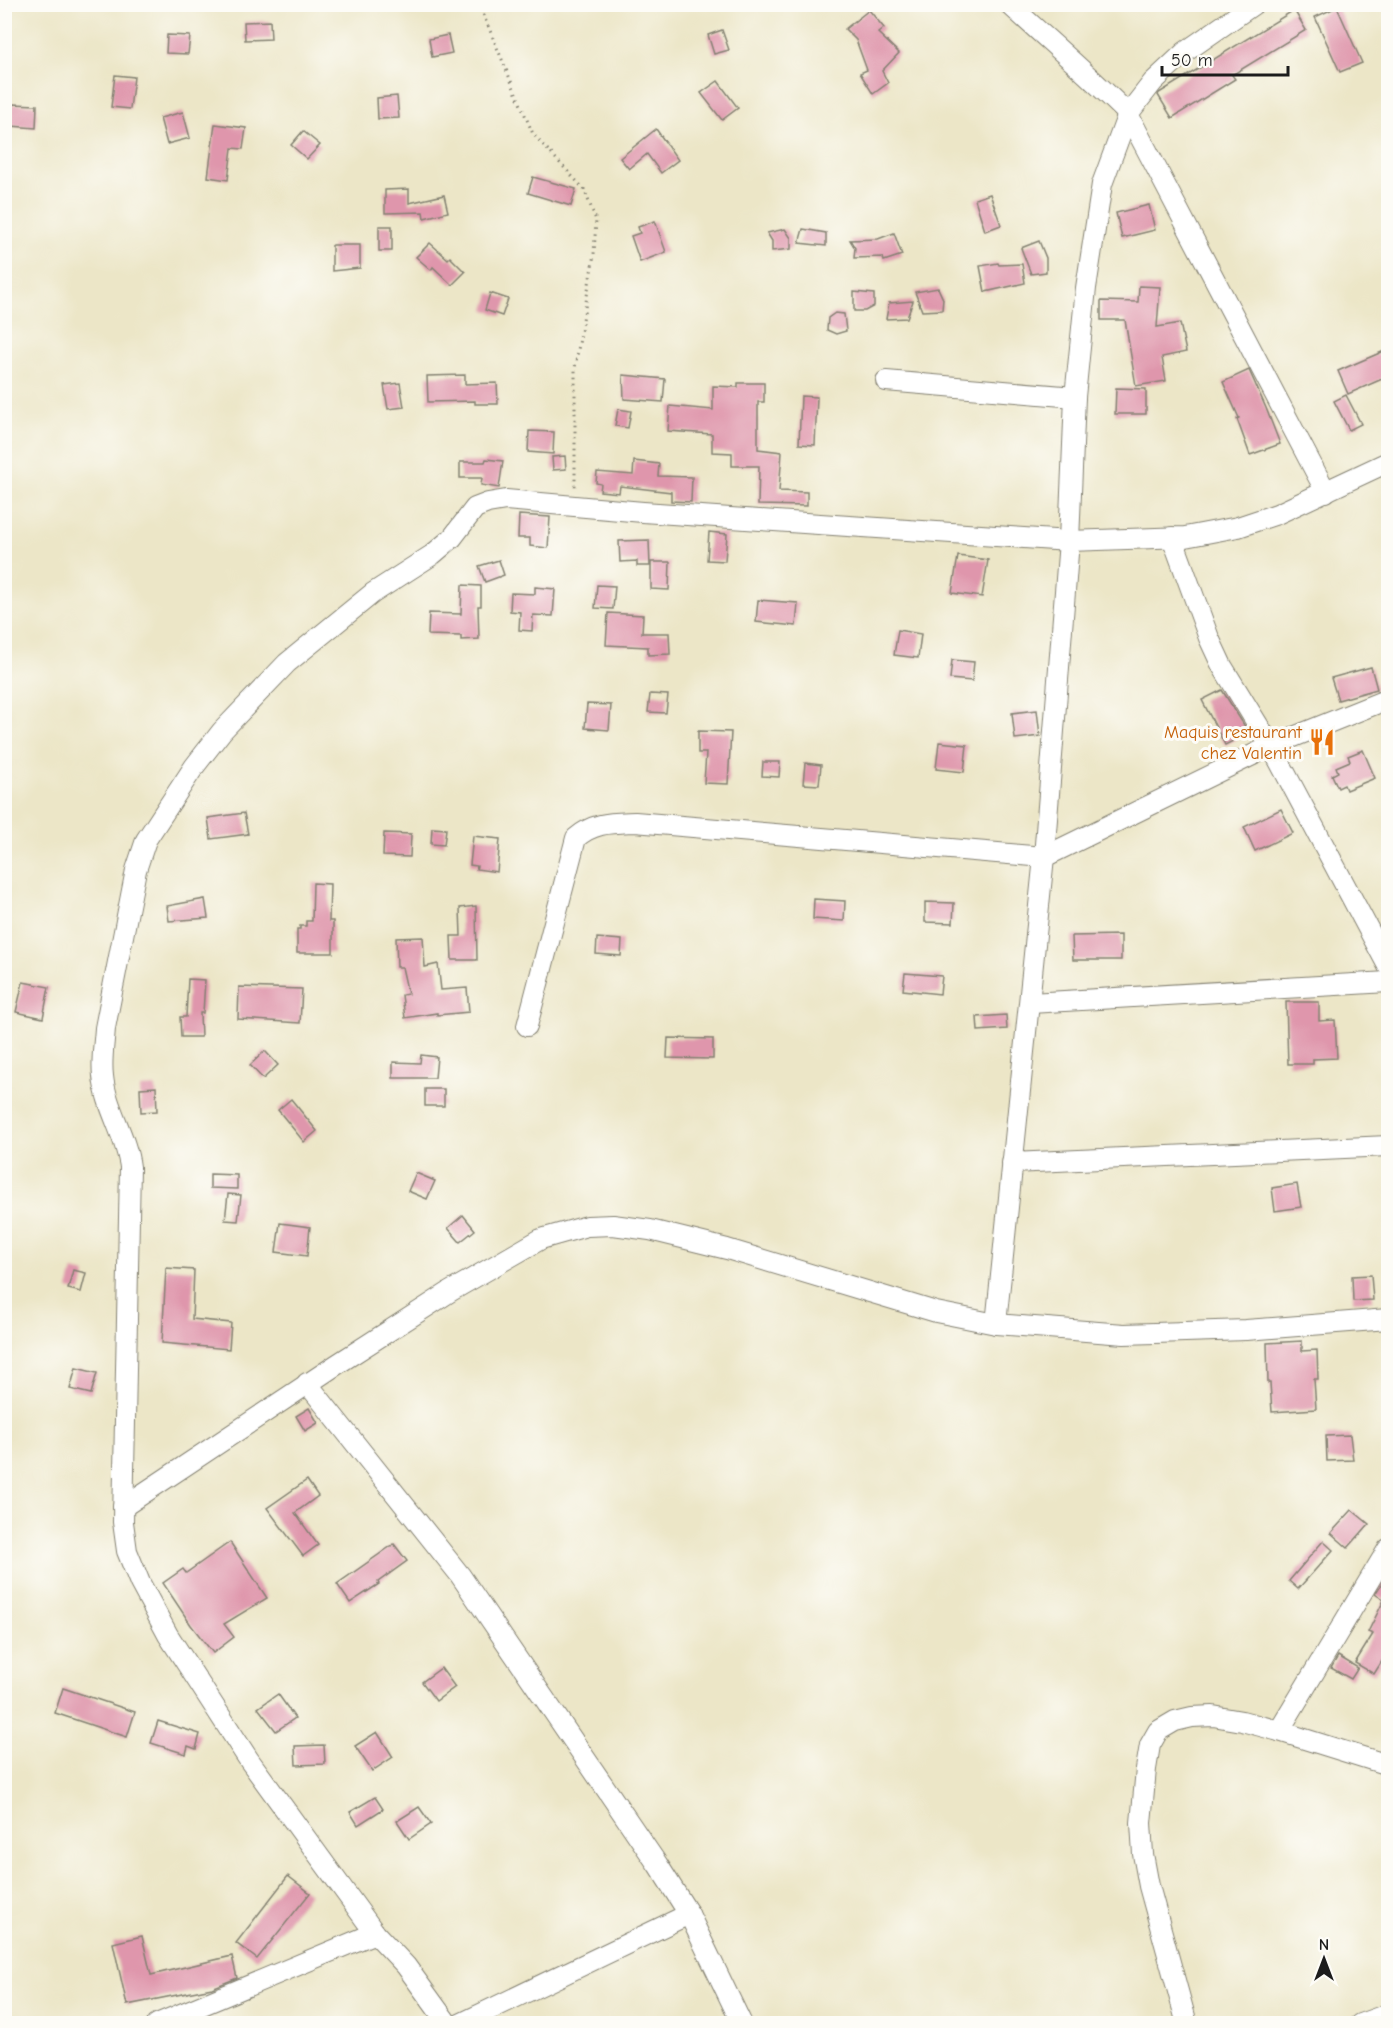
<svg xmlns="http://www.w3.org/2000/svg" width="1393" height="2028" viewBox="0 0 1393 2028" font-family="'Comic Neue',sans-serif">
<rect width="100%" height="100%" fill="#fdfcf7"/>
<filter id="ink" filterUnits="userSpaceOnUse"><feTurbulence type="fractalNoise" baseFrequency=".0167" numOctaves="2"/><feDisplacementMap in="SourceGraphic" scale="12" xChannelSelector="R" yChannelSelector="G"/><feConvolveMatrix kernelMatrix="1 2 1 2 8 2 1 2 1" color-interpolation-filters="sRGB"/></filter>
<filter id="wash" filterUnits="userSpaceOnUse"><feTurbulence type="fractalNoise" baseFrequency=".008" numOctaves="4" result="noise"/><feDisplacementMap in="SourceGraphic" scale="24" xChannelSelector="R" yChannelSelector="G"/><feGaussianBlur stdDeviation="1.35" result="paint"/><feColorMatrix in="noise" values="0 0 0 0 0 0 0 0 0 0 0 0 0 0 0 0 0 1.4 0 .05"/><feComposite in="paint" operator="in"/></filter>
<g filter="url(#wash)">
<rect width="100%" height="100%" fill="#ece6c7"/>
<g id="blocks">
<!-- building -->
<g fill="#df96ac">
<path d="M1337,7L1362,63L1340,72L1315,17Z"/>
<path d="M869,10L884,28L878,33L899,53L882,71L888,83L873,94L860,73L867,70L856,40L845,29Z"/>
<path d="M1294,10L1306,30L1232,75L1235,79L1172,118L1158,95L1159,93Z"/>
<path d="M270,21L271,39L245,40L244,22Z"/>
<path d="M722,30L729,50L714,54L708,35Z"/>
<path d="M167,35L190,36L188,54L166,53Z"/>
<path d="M448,35L452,53L432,57L429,39Z"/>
<path d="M115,75L134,77L130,109L111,107Z"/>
<path d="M718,81L738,108L722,120L701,93Z"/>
<path d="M397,96L399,118L378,119L377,98Z"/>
<path d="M12,104L37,105L36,128L11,126Z"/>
<path d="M183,112L190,138L167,144L160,118Z"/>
<path d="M215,124L246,128L243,149L232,148L228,180L208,177Z"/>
<path d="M656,129L678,160L661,173L647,154L629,169L620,158Z"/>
<path d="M303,131L320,145L307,159L291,145Z"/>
<path d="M533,177L576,189L571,206L528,193Z"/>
<path d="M409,189V203L444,195L448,212L424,218L423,212L385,213V190Z"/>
<path d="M990,194L1001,225L985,231L975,199Z"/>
<path d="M1149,205L1155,230L1122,238L1116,213Z"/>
<path d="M655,221L666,252L640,262L631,236L640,233L638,227Z"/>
<rect x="379" y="226" width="13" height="25"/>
<path d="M785,229L791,238V249L772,251V241L767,233Z"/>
<path d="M803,229L826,233V246L799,243Z"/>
<path d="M894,233L902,255L884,261L883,257L854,258L855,248L850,240L878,239Z"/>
<path d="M1039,241L1046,258V272L1031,274L1021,248Z"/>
<path d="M430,243L448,259L450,257L465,272L452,285L433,267L431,270L416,257Z"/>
<path d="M332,245H360V268L332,271Z"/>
<path d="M998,263L999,265L1022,264L1025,283L985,292L980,266Z"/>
<path d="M1139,286L1160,287L1157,327L1180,323L1186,352L1162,357L1166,381L1136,386L1125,320H1101V301L1138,302Z"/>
<path d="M938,288L943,299L942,310L922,311L915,292Z"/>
<path d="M854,292L874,294V306L865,311H854Z"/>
<path d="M490,293L508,299L502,316L485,310Z"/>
<path d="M913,301L907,318L886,319L889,303Z"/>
<path d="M835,313L844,314L846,331L836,334L827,330L828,318Z"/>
<path d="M1389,349V376L1348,394L1338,371Z"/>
<path d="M1249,370L1266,408L1280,444L1250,455L1237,419L1239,418L1223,382Z"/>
<path d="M465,375V384L497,383L498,404H475V401L428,402L427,376Z"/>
<path d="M623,375L665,379L663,402L624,399Z"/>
<path d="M400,383L404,407L388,409L384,385Z"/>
<path d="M738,383H764V402H758V449L782,452L779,491L807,492V506L758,505L759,466H732V453L712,452V434L668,431L670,406L713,410V386L738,387Z"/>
<path d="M1116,388L1146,389V414H1115Z"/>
<path d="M1346,395L1361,424L1349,430L1334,401Z"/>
<path d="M801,396L817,397L815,445L799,444Z"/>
<path d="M618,409L631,411L628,428L615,426Z"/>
<path d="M529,431L554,432L553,454L528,452Z"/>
<path d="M565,456L566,469L553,470L552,457Z"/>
<path d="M486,459L503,461L499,488L481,485L482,478H460V462H485Z"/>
<path d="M634,461L659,464L658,476L692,477L691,502L671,501V492L620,486L619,493L600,491L601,484L596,483L597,472L633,475Z"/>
<path d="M519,515L550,517L548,548L530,546V538H518Z"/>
<path d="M709,532L727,534L725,561L707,560Z"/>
<path d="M649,540L650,566H637V561L620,562L619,541Z"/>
<path d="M958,556L988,560L982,597L952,593Z"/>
<path d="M499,560L504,575L485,582L479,566Z"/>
<path d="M651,562H670L669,590L651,589Z"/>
<path d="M462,585L481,586V606H478L479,639L461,640V636L428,635L429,613L461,614Z"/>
<path d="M597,585L615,586L613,609L595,608Z"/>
<path d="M535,587L555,589L553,616L533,615L532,631L519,630L520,612L510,611L511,593L535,594Z"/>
<path d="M758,600L798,603L796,626L756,622Z"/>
<path d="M608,613L643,615L642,633H669L670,654L648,655V647L606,645Z"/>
<path d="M898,630L921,634L918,658L894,655Z"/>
<path d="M952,660L974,662L972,681L950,679Z"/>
<path d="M1371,667L1377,689L1338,700L1331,678Z"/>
<path d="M1222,690L1249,733L1225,745L1202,700Z"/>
<path d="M650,694L668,695L666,713L648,712Z"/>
<path d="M587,704L611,705L609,730L585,728Z"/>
<path d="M1037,710L1040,736L1015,739L1012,713Z"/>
<path d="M698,731L731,732L728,784L704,783L706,753H698Z"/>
<path d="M939,742L967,745L964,772L936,769Z"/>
<path d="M1363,750L1375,778L1346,790L1344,785L1338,788L1332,775L1338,772L1336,767L1350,761L1348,756Z"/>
<path d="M763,762H780L779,777L762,776Z"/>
<path d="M805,763L821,765L819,785L803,784Z"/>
<path d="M1281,809L1293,833L1255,851L1244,827Z"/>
<path d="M244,813L248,834L211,839L208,818Z"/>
<path d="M432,828L446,829L444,845L431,844Z"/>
<path d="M384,833L411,834L410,857L383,856Z"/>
<path d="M473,836L500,839L497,872L476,869L477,866L470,865Z"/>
<path d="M313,883L330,884L329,921H333V953H297V929H300V926H306V921H312Z"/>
<path d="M205,899L208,918L169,921L167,906Z"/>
<path d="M814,899L845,901L844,921L813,919Z"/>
<path d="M925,902L954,903L953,923L925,922Z"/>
<path d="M476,906L477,960H452L451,936H461L460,908Z"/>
<path d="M1121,935V960H1073L1072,936Z"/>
<path d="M423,937L425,967L438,964L441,990L467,988L469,1012L437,1015V1013L405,1018L402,995L408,994L402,967H397L396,938Z"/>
<path d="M597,938L622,940L621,956L596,954Z"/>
<path d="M905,973L942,976L940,994L903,990Z"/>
<path d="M188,979L205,980L203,1013H200L201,1037H181L180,1017H186Z"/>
<path d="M23,982L49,987L43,1018L16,1012Z"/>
<path d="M239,987L302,989L300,1023L238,1019Z"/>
<path d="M1286,1002H1319V1021L1335,1020L1337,1058L1313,1059V1064H1288Z"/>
<path d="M1006,1015L1007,1029L978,1031L977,1017Z"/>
<path d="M668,1038L713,1039V1059L667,1058Z"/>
<path d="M265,1051L278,1065L263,1079L250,1065Z"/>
<path d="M421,1055L437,1057L435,1078H393V1062L420,1063Z"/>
<path d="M156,1087L157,1111L141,1112L140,1088Z"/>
<rect x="425" y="1089" width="19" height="17"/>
<path d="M291,1099L317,1131L304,1142L278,1110Z"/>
<path d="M416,1173L435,1181L427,1199L408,1191Z"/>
<path d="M210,1174L237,1175V1189L210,1188Z"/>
<path d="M1297,1184L1301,1207L1275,1211L1272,1188Z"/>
<path d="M228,1194L241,1195L238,1221L225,1220Z"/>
<path d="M463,1215L475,1230L460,1242L448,1228Z"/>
<path d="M280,1223L310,1227L307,1256L276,1252Z"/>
<path d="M166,1268L194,1270L192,1319L231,1323L229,1349L162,1343Z"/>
<path d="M73,1270L86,1273L81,1292L68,1289Z"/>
<path d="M1371,1275L1373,1300L1353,1301L1352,1276Z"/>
<path d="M1302,1341V1351L1317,1350L1318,1379H1314L1316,1409L1272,1412L1270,1383H1268L1267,1343Z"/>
<path d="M76,1368L97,1373L91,1394L70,1389Z"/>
<path d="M309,1408L318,1423L305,1431L296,1416Z"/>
<path d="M1350,1435L1353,1460L1327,1461L1326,1436Z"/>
<path d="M307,1480L318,1496L295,1513L318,1545L303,1556L267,1508Z"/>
<path d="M1352,1510L1369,1524L1348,1548L1331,1533Z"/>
<path d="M1323,1541L1333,1550L1298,1589L1289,1581Z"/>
<path d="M230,1542L267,1598L224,1624L234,1637L213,1653L191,1625L163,1583L183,1569L186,1573Z"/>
<path d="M394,1544L407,1561L378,1582L379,1584L350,1603L337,1584Z"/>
<path d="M1389,1572V1650L1374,1674L1355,1663L1373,1634L1368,1632L1384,1600L1375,1594Z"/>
<path d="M1338,1656L1358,1668L1351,1679L1331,1668Z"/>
<path d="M441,1668L455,1687L436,1701L422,1682Z"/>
<path d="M63,1688L135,1712L127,1737L55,1713Z"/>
<path d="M278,1694L295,1718L276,1731L258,1708Z"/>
<path d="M158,1721L200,1734L196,1749L188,1746L186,1754L151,1743Z"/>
<path d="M377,1732L393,1757L372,1771L355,1746Z"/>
<path d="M324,1745L325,1764L296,1765L295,1746Z"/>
<path d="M375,1797L383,1809L358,1825L350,1812Z"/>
<path d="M419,1807L431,1824L409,1839L397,1821Z"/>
<path d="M288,1876L310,1893L257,1959L236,1943Z"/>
<path d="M142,1936L151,1975L232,1956L237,1978L212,1988L127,2005L113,1943Z"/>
</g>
</g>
</g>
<g filter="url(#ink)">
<use href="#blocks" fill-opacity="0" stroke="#848172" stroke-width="1.5"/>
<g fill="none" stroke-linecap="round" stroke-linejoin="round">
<defs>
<g id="minor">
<path d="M1009,4C1049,41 1090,76 1128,114L1326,492"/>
<path d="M886,381L1075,397"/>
<path d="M1172,537L1209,638L1222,666L1271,746L1388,966"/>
<path d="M1030,1003L1388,982"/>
<path d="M527,1026L576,838C594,822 612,823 635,822L1044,857L1271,746L1388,699"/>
<path d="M1012,1163L1388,1146"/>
<path d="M996,1324L1044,857L1069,541L1075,397L1086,288L1102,184L1128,114L1153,82L1185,52L1254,4"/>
<path d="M307,1383L460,1575L658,1865L689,1914L742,2024"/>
<path d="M123,1507L336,1365L451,1291L541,1239L587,1226L613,1225L650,1230L727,1249L936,1312L996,1324L1124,1334L1246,1330L1388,1319"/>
<path d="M1279,1731L1388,1549"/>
<path d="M157,2024L375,1933"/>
<path d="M448,2024L406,1966L375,1933L249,1760L168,1635L140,1583L127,1551L123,1522L130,1167C126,1135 106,1108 103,1076C101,1060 104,1044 105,1028L136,870L146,840L194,767L222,731L287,663L373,593L432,555L452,538L475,508L488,503L506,500L643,512L1069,541L1185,537L1238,527L1277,514L1388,462"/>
<path d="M460,2024L689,1914"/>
<path d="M1187,2024L1149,1886L1143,1854L1141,1823L1146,1769L1150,1745L1158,1731L1175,1721L1192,1717L1213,1716L1242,1721L1279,1731L1388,1765"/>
<path d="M1360,2024L1388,2014"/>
</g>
</defs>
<!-- minor casing -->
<use href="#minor" stroke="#848172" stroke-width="22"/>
<!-- path -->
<g stroke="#848172" stroke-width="3" stroke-dasharray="1.5 4.5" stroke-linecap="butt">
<path d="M481,9L533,134L584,189L596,220L594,254L575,368V489"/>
<path d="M4,976L7,977"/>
</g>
<!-- minor -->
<use href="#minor" stroke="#fff" stroke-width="20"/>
</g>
</g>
<!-- icons -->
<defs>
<symbol id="restaurant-bare" viewBox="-9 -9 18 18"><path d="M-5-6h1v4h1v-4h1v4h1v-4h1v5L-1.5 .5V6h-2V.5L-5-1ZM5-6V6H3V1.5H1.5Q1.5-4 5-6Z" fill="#e8710a" stroke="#fdfcf7" stroke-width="2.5" paint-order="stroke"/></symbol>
</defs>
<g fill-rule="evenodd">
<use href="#restaurant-bare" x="1303" y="723" width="38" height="38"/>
</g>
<g text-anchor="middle" stroke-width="6" stroke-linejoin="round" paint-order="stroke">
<!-- food labels -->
<g font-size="18" fill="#c56008" stroke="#fdfcf7" text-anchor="end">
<text x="1302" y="738">Maquis restaurant<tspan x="1302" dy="21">chez Valentin</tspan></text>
</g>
</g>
<!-- margin -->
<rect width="1393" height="2028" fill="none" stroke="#fdfcf7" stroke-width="24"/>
<!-- north arrow -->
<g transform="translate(1324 1959)" stroke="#fdfcf7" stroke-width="4.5" paint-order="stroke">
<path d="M0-4.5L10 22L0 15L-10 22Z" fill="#1c1c1c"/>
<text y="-9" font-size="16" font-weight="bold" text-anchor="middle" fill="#1c1c1c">N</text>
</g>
<!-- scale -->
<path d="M1162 66v9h126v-9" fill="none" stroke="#1c1c1c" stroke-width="3"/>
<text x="1171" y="66" font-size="18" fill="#1c1c1c" stroke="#fdfcf7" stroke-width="4.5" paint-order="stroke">50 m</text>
</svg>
